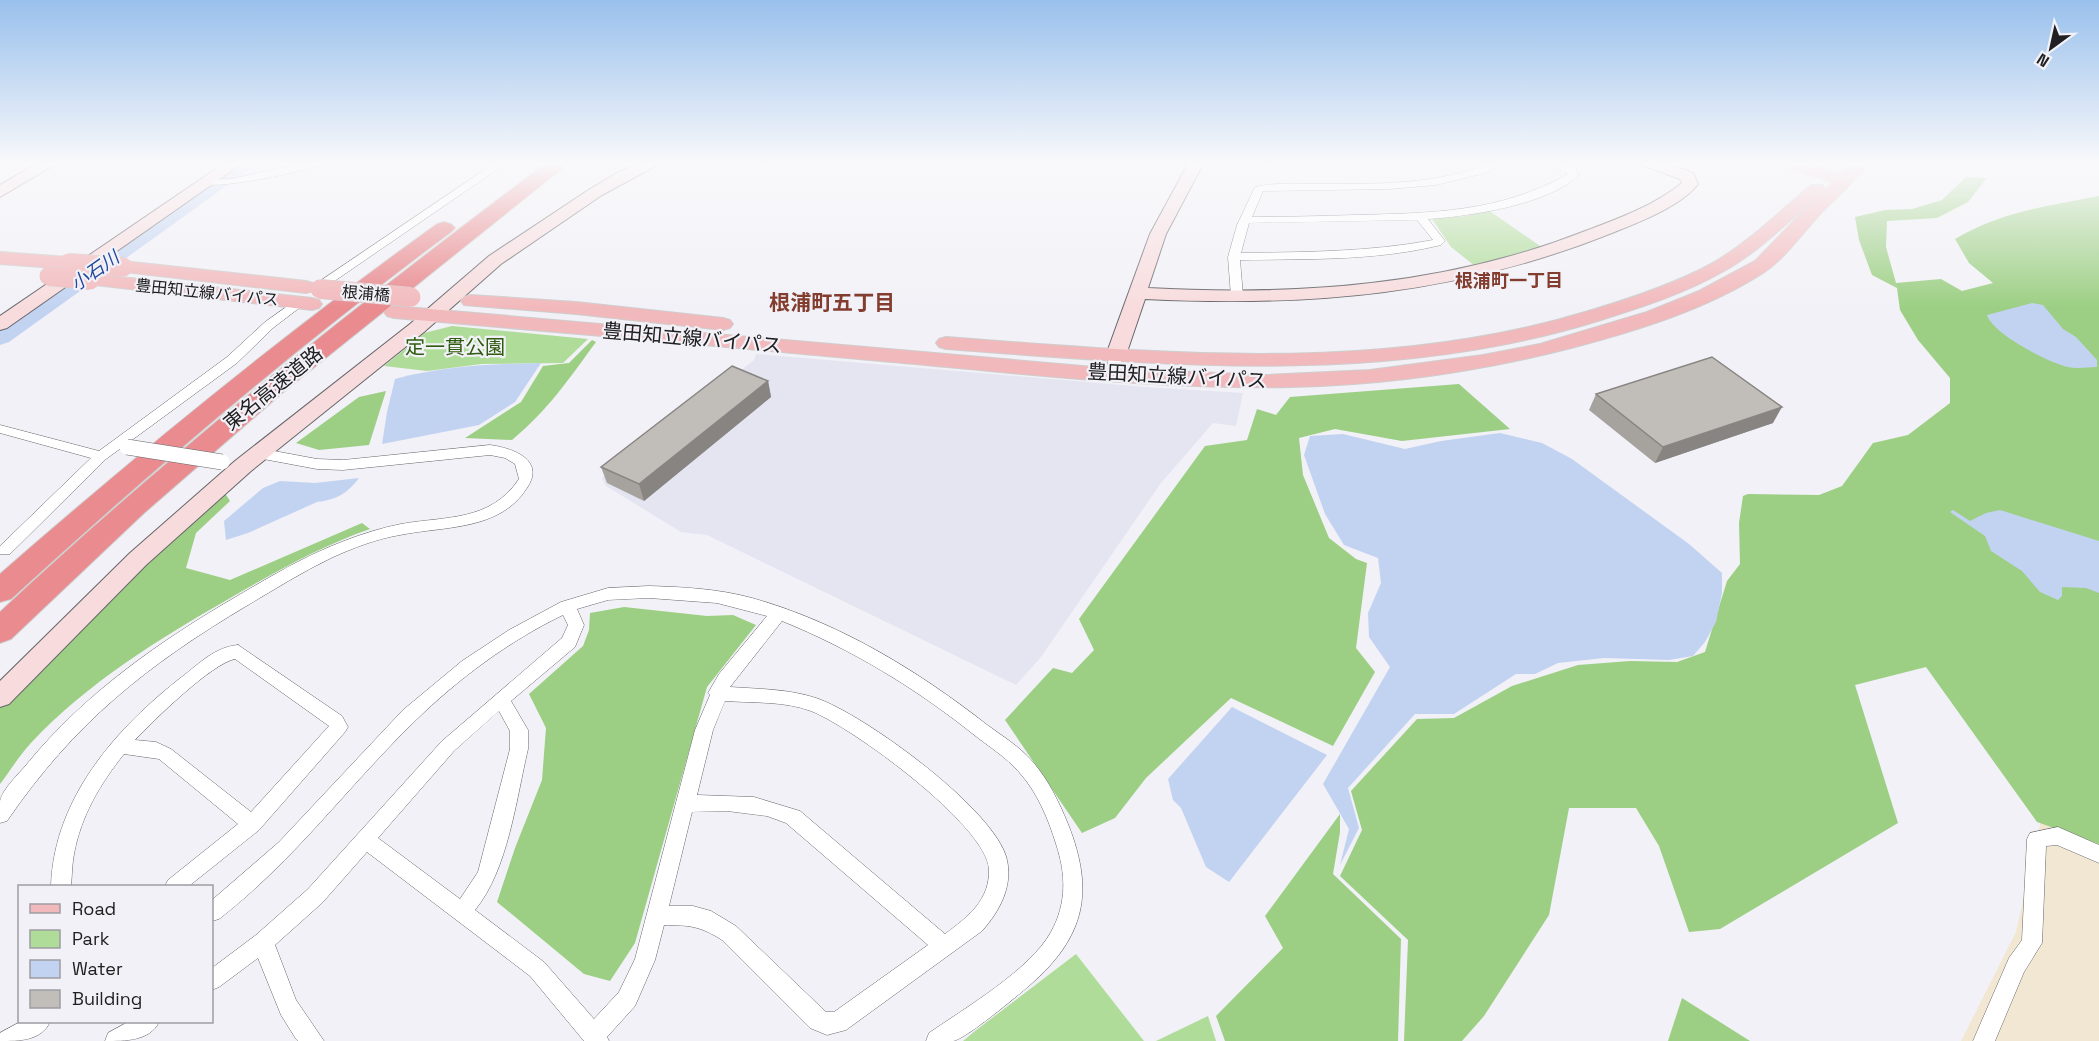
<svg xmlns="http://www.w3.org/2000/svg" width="2099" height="1041" viewBox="0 0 2099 1041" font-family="'Space Grotesk','Noto Sans JP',sans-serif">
<rect width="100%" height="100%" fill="#f1f1f7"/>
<!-- built -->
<path fill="#e4e5f1" d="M756,354L1145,387L1243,393L1236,426L1213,423L1161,483L1041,657L1016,685L707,535L681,532L606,486L602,478L754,360Z"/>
<!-- education -->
<path fill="#f2e7d2" d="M2045,802L2099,827V1041H1961L2016,932Z"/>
<!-- green -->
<g fill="#b0dc9a">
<path d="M1488,210L1543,248L1475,266L1451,247L1432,219L1466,216Z"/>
<path d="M452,326L588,339L563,363L482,364L427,371L384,366L424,333Z"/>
<path d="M1076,954L1144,1041H963L975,1031Z"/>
<path d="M1208,1016L1216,1041H1156Z"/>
</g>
<!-- forest -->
<g fill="#9ccf83">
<path d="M1966,177L1987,178L1968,202L1937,218L1887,221L1886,247L1896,283L1941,279L1962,291L1993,283L1969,263L1955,239C2001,212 2047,206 2099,196V844L2037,822L1926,667L1855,685L1898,823L1720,929L1689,932L1659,846L1636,808H1569L1549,915L1484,1016L1462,1041H1404L1408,940L1340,876L1362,830L1351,791L1417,719L1454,718L1512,686L1578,665L1630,661L1677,662L1705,652L1727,581L1740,564L1739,523L1743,496L1748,494L1819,495L1842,486L1873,443L1908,435L1950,403V378L1918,340L1900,310L1897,288L1872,275L1859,240L1855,217L1885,210L1912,209L1942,200Z"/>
<path d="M592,340L596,342C569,379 548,410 512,440L465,438L521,402L543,366L569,363Z"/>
<path d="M1459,384L1510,429L1402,441L1335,429L1299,438L1303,475L1329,538L1356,559L1367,563L1356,648L1375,672L1333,746L1231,698L1146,778L1115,818L1082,833L1005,720L1053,668L1072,673L1094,650L1079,619L1205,446L1247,440L1257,409L1276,415L1290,397Z"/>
<path d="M386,391L369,445L319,450L296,443L359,397Z"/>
<path d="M223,490L230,501L196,533L186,568L230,580L362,523L370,529C321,546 277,571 232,597C159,639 88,682 30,744C19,756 10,771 0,784V707L102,603Z"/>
<path d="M624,607L707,616L733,615L756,625L707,687L635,943L610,981L584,974L497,902L515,848L542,780L546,728L529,694L583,646L589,630L590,613Z"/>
<path d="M1340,814V832L1333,874L1401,939L1398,1041H1225L1216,1016L1283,948L1265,916Z"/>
<path d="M1682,998L1750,1041H1668Z"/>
</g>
<!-- water -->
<g fill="#c2d3f1">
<path d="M2032,303L2043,305L2063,329L2076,337L2097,360V367C2088,367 2077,369 2068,367C2049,363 1993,334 1987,315Z"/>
<path d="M541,363L515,402L479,425L382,444L387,412L395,379C444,366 491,364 541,363Z"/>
<path d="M1500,433L1542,443L1572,459L1689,544L1722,573V593L1716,622L1705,642L1693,656L1669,660L1604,658L1558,663L1535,674H1516L1454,714H1415L1348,788L1359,828L1340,865L1349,829L1323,784L1390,667L1369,637L1368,613L1381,583L1378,558L1344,545L1325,514L1304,455L1310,436L1343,434L1405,449L1441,441Z"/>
<path d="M359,478C348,493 336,500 317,502L248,533L226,540L224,521L263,488L280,481L315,483Z"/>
<path d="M1953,510L1970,521L1986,513L2000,510L2099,541V593L2086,588L2062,587V596L2058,600L2040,592L2022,571L1991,551L1985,536L1950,512Z"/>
<path d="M1232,707L1327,755L1229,882L1206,867L1181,808L1173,800L1168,779Z"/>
</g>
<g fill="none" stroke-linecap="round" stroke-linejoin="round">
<!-- river -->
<path fill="#c2d3f1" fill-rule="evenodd" d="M236,162H260L9,342L0,345V326Z"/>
<defs>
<g id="street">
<path d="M307,162H328C315,170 212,191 202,183L207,180L231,179Z"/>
<path d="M496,162H508L320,291L316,292L310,288Z"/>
<path d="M1493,162H1508L1485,173L1436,185L1389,189L1263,191L1252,217C1286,217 1320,216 1354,215C1431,213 1499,213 1568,174L1543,162C1556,162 1573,162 1579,175C1548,205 1470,216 1428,219L1445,241L1441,245C1376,261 1307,259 1240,260L1243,296L1237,300L1231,296L1228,257L1237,225L1255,187C1277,182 1298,184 1320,184C1378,184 1438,185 1493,162ZM1417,220L1433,240C1369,252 1305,252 1241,253L1249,223Z"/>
<path d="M299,298L303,299V305L273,328L237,363L106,459L10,554H0V546L91,458L0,433V425L99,451L227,357L265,322Z"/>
<path d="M1116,351L1122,355L1119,374L1112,378L1105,374L1110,355Z"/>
<path d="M490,445C513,448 546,460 527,488C500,531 444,526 400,535C376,539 353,548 331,558C302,572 275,589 248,605C147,665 74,723 7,821L0,823C0,816 0,807 0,801C3,788 19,774 27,764C85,693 160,641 239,595C273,575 307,555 344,541C362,534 381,528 401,524C446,516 490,522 519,479L515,464L505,458L490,455L343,470L317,469L258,458L251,453L253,450L258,448L317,459L343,460Z"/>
<path d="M649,586C684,587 719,589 752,598C838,622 917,670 986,724C1002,736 1019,746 1032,761C1048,779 1059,802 1068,824C1095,892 1085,937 1030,985C1017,996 966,1039 953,1041C945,1041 935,1041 926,1041L929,1033C965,1008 1030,970 1051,932C1067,903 1066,874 1056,844C1048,818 1037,792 1019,772C1006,757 988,746 973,734C914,687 851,649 782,621L730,687C759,689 789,689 816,698C864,714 997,811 1007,860C1013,887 999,912 982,931L846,1030L827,1035L810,1028L722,940C700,926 689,925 664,925L655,960L635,1006L607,1037L609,1041H584L530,976L367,852L322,903L275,945L296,1000L324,1041H298L296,1039L281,1015L258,958L219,987L212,990V968L256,935L308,889L442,741L562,638L568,625L563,615C509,641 458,679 415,721C347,787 295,860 219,919L212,921V900L279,842L403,710L462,661L509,630L561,602L608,588ZM649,598L717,603L767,616L719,674L708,693L710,695L695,730L635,959L619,992L594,1019L544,962L475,910C508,870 516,800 528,749V730L511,701L575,647L584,625L577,609L608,600ZM725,701C752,703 785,701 811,711C852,727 986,825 989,869C990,900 968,917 945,934L800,811L754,797L697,795L713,730ZM499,711L510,731V749L478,872L460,899L378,838L454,751ZM727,811L767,816L786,823L928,945L834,1012H826L736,926L711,911L693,906H669L692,812Z"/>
<path d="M238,645L342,716L348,727L345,732L259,830L189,886H165L168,880L238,824L159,759L124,754C100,784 81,816 74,854C72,864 72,876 71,886H51C54,798 116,728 183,676C200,663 215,647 238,645ZM235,659L329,726L251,812L171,749L156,742L135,740C153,721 212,663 235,659Z"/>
<path d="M2058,827L2099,845V863L2057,845L2046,846L2042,943L2024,972L1995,1041H1973L2009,958L2022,940L2027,839L2030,833Z"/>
<path d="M20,1022H50C41,1041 19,1041 0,1041V1033Z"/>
<path d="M128,1022H159C150,1041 125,1041 105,1041L108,1033Z"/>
</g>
<g id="secondary">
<path d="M40,162H59L0,197V185Z"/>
<path d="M226,162H244L7,328L0,330V316Z"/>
<path d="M642,162H663L602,195L501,264L424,332L251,471L146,565L9,704L0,707V681L130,553L235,461L410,324L489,256L590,189L617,173Z"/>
<path d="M1189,162H1204L1166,234L1148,288C1298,296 1447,286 1588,230C1620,218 1655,205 1682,183L1680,179L1642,165L1640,162H1663L1693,173L1698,184C1682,206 1637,223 1612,233C1457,295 1310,307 1145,299L1126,355L1123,359H1109L1106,355L1150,234Z"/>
</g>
<g id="primary">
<path d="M1776,162H1802L1841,174L1853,162H1870C1855,181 1839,195 1822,212C1803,232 1786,258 1763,273C1707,309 1639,330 1575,347C1483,371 1387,385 1292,387C1155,390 1018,373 881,361C719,346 556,332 394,318L387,316L384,312L387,308L394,306L1117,369L1267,375L1370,370L1483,355L1540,344L1647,312L1699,291L1755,261L1817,197C1787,223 1758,252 1724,271C1686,293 1642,307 1601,320C1388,387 1165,365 946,349L939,347L936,343L939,339L946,337C1161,353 1382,375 1592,310C1632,298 1674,284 1711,264C1748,243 1779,212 1811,185H1823L1824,191L1833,182L1778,165Z"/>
<path d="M0,252L69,257L76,259L78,263L76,267L69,269L0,264Z"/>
<path d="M123,261L306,281L313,283L316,287L313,291L306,293L116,271L114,267L116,263Z"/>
<path d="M102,275L312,298L319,300L322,304L319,308L312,310L95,285L93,281L95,277Z"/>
<path d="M471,295L576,302L723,318L730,320L733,324L730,328L723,330L576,314L464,305L461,301L464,297Z"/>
</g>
<g id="highway">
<path d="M548,162H570L282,393L144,513L11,639L0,643V612C173,450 358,304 548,162Z"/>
<path d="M444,222L451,224L455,228L451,232C297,346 152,470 11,599L0,602V574C141,451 285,333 437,224Z"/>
</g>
</defs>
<!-- street casing -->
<use href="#street" stroke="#66666a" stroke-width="1"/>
<!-- secondary casing -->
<use href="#secondary" stroke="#66666a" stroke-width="2"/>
<!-- primary casing -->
<use href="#primary" stroke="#cecece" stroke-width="2"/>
<!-- highway casing -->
<use href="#highway" stroke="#cecece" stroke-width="2"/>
<!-- street -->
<use href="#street" fill="#fff" fill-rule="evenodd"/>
<!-- secondary -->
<use href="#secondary" fill="#f8dcdd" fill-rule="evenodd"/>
<!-- primary -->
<use href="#primary" fill="#f2b9bc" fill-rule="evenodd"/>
<!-- highway -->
<use href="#highway" fill="#e98b8f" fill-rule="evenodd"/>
<defs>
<path id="street-bridge" d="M127,447L222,462"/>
<g id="primary-bridge">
<path d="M69,263L123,267"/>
<path d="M49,276L90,280"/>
<path d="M320,289L411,297"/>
</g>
</defs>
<!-- street-bridge casing -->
<use href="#street-bridge" stroke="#66666a" stroke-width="16" stroke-linecap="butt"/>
<!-- primary-bridge casing -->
<use href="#primary-bridge" stroke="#cecece" stroke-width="20" stroke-linecap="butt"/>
<!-- street-bridge -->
<use href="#street-bridge" stroke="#fff" stroke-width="15"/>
<!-- primary-bridge -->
<use href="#primary-bridge" stroke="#f2b9bc" stroke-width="19"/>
</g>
<!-- wall -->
<g fill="#a6a39f">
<path d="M768,381L771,397L644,501L607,483L601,467Z"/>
<path d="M1596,394L1773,423L1655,463L1589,410Z"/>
</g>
<!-- shaded-wall -->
<g fill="#878482">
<path d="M768,381L771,397L644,501L639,484Z"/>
<path d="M1782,407L1773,423L1655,463L1663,447Z"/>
</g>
<!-- building -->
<g fill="#c1bdb9" stroke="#878482" stroke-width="1.5">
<path d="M1712,357L1782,407L1663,447L1596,394Z"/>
<path d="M732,366L768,381L639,484L601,467Z"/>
</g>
<!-- sky -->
<linearGradient id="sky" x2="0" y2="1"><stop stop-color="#99c0ec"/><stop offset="0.53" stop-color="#f9f9fb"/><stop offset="1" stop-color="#f9f9fb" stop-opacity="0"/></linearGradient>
<rect width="2099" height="308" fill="url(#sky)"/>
<g text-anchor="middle" stroke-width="4.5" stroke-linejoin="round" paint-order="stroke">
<!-- far-street labels -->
<g font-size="16" fill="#202022" stroke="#f1f1f7">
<text transform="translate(207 292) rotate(6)" y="6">豊田知立線バイパス</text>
<text transform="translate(366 293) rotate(5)" y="6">根浦橋</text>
</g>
<!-- far-water labels -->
<g font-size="18" font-style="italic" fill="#1f489d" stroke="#f1f1f7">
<text transform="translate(95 271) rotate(-35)" y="6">小石川</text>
</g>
<!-- far-neighbourhood labels -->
<g font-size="18" font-weight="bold" fill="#833d2f" stroke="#f1f1f7">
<text x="1509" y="287">根浦町一丁目</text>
</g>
<!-- street labels -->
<g font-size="20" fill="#202022" stroke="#f1f1f7">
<text transform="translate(692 338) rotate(5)" y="7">豊田知立線バイパス</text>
<text transform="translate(1177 376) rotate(3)" y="7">豊田知立線バイパス</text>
<text transform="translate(273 388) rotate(-39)" y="7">東名高速道路</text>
</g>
<!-- park labels -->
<g font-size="20" fill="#2e5b0d" stroke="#f1f1f7">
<text x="455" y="354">定一貫公園</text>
</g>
<!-- neighbourhood labels -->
<g font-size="21" font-weight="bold" fill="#833d2f" stroke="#f1f1f7">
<text x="832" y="310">根浦町五丁目</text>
</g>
</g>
<!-- legend -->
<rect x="18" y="885" width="195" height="138" fill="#f1f1f7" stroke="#9d9da2" stroke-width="1.5"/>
<rect x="30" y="904" width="30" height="9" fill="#f2b9bc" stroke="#9d9da2" stroke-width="1.5"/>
<text x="72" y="915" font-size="18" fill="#202022">Road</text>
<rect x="30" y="930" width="30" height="18" fill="#b0dc9a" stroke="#9d9da2" stroke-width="1.5"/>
<text x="72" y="945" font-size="18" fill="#202022">Park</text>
<rect x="30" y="960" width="30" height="18" fill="#c2d3f1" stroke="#9d9da2" stroke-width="1.5"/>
<text x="72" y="975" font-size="18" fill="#202022">Water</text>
<rect x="30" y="990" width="30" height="18" fill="#c1bdb9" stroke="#9d9da2" stroke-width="1.5"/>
<text x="72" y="1005" font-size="18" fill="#202022">Building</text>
<!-- north arrow -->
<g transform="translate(2051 48) rotate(213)" stroke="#f1f1f7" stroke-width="4.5" paint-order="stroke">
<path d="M0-4.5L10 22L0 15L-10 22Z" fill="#202022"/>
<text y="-9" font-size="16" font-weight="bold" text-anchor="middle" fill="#202022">N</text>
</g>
</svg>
